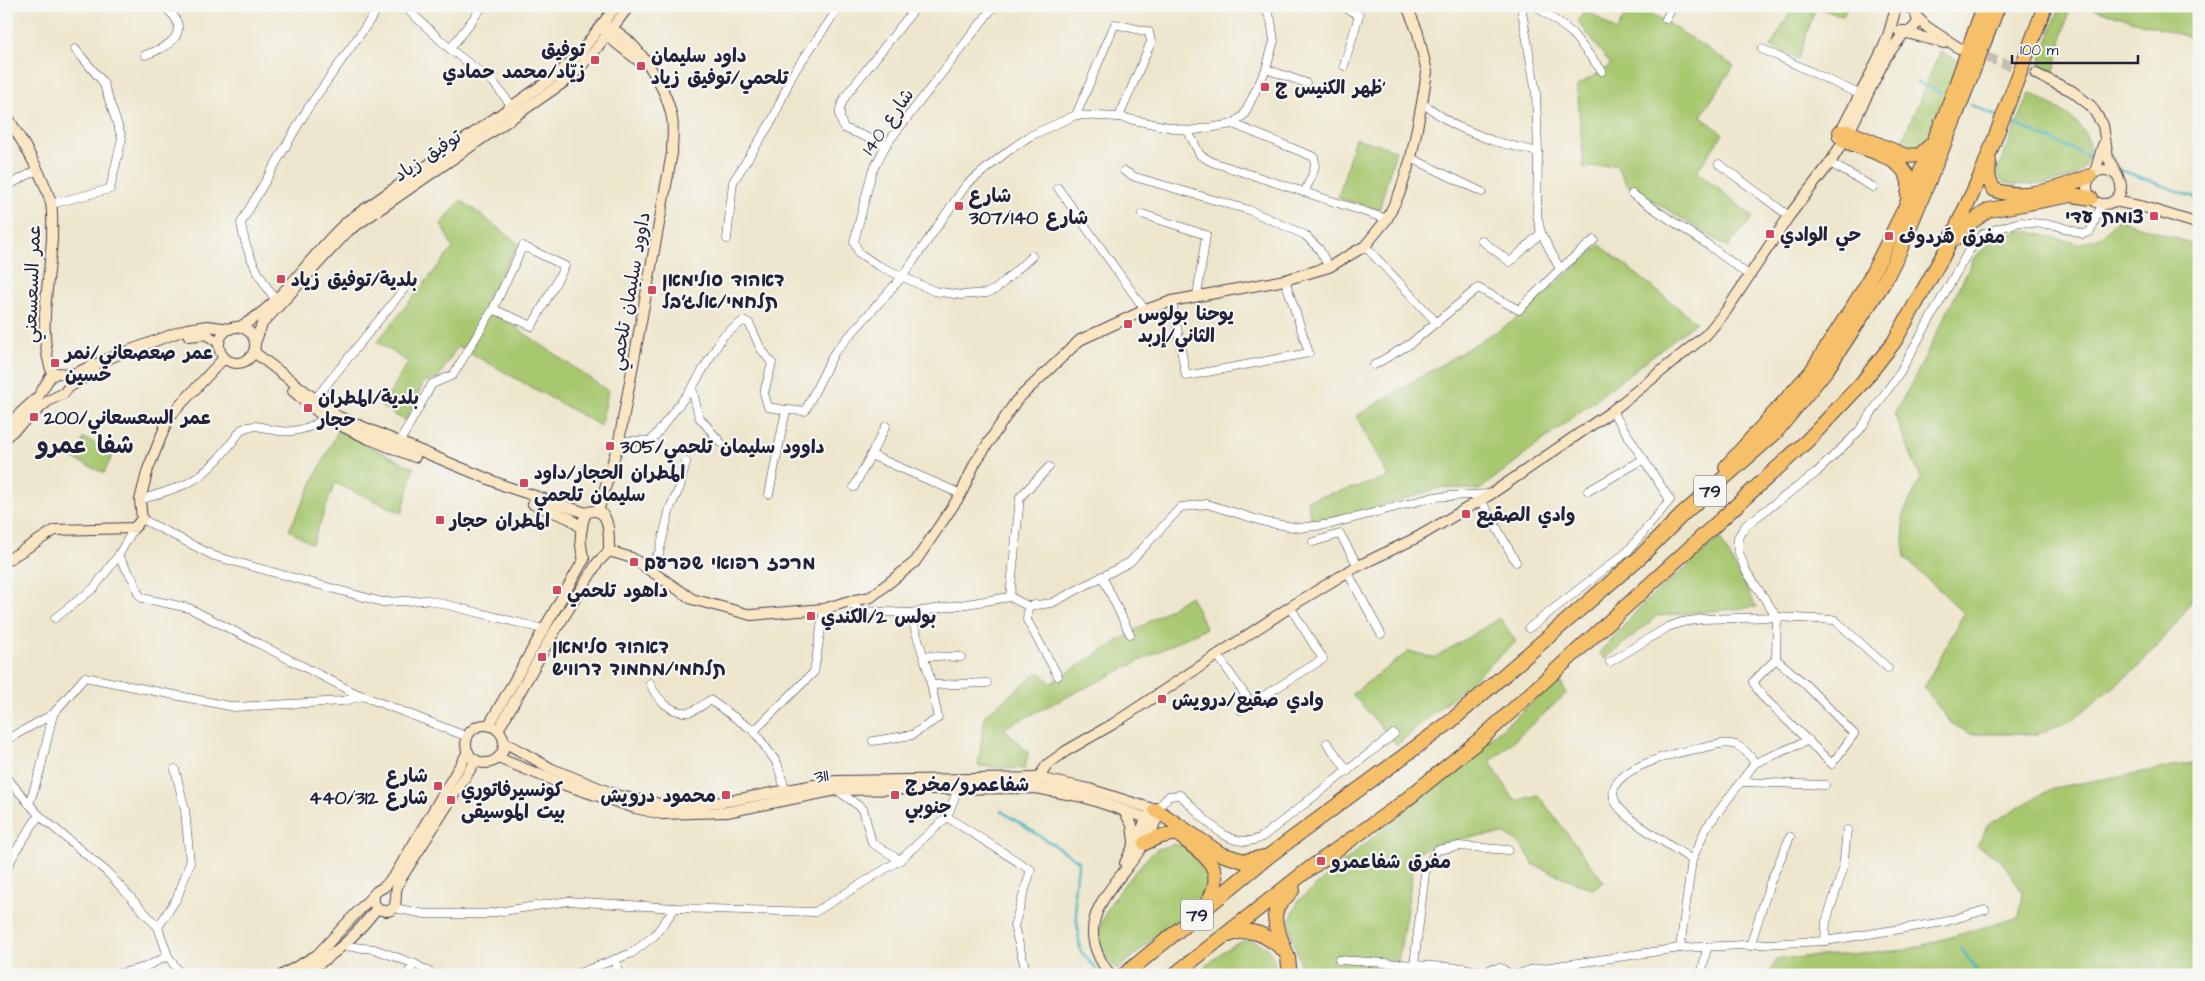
<svg xmlns="http://www.w3.org/2000/svg" width="2205" height="981" viewBox="0 0 2205 981" font-family="'Architects Daughter','Playpen Sans Arabic','Playpen Sans Hebrew',sans-serif">
<rect width="100%" height="100%" fill="#f6f6f2"/>
<filter id="ink" filterUnits="userSpaceOnUse"><feTurbulence type="fractalNoise" baseFrequency=".02" numOctaves="2"/><feDisplacementMap in="SourceGraphic" scale="10" xChannelSelector="R" yChannelSelector="G"/><feConvolveMatrix kernelMatrix="1 2 1 2 8 2 1 2 1" color-interpolation-filters="sRGB"/></filter>
<filter id="wash" filterUnits="userSpaceOnUse"><feTurbulence type="fractalNoise" baseFrequency=".0096" numOctaves="4" result="noise"/><feDisplacementMap in="SourceGraphic" scale="20" xChannelSelector="R" yChannelSelector="G"/><feGaussianBlur stdDeviation="1.12" result="paint"/><feColorMatrix in="noise" values="0 0 0 0 0 0 0 0 0 0 0 0 0 0 0 0 0 1.4 0 .05"/><feComposite in="paint" operator="in"/></filter>
<g filter="url(#wash)">
<rect width="100%" height="100%" fill="#eee6cc"/>
<!-- green -->
<g fill="#a8c870" stroke="#657556">
<path d="M1631,6H1641L1734,66L1701,116L1723,134L1697,171L1753,217L1728,247L1627,185L1616,165L1584,168L1577,86L1611,65L1578,21L1585,8L1616,31Z"/>
<path d="M1794,6H1847L1843,16L1816,7L1798,59L1771,46Z"/>
<path d="M2060,6H2070L2054,71L2039,66Z"/>
<path d="M2084,6H2199V43L2192,38Z"/>
<path d="M1940,52L1960,61L1928,137C1919,146 1913,147 1902,141Z"/>
<path d="M2030,93C2050,104 2093,123 2089,152C2087,162 2084,169 2076,175C2064,183 2016,188 2004,182C2000,180 1998,177 1996,173Z"/>
<path d="M1355,138L1396,150L1379,210L1338,198Z"/>
<path d="M461,200L518,243L485,306L608,391L601,426L458,346L437,379L424,382L405,421L382,407L408,362L377,342L453,248L441,224Z"/>
<path d="M2118,219L2199,246V589L2180,619L2138,667L2072,720L2038,734H1970L1951,723L1924,688L1964,613L1905,558L1903,514L1921,478L1894,414L1914,379L1974,258L1992,241L2022,230L2079,244L2100,237Z"/>
<path d="M1600,245L1696,322L1479,490L1442,487L1347,517L1311,520L1307,500L1389,478L1356,416L1512,322Z"/>
<path d="M338,431L414,468L402,513L335,483L312,544L289,530Z"/>
<path d="M84,438L114,452L104,473L74,459Z"/>
<path d="M1720,538L1756,607L1657,616L1605,659L1599,653L1644,603Z"/>
<path d="M1190,596L1206,628L1004,728L1028,752L1025,769L978,766L985,715L1039,672L1051,683Z"/>
<path d="M1500,618L1516,642L1397,745L1352,694L1409,651L1434,658Z"/>
<path d="M1559,680L1567,693L1490,762L1515,801L1538,795L1604,882L1592,889L1534,865L1523,846L1505,834L1463,838L1416,852L1396,975H1299L1300,962L1292,938L1290,920L1299,900Z"/>
<path d="M2199,762V975H1769L1776,959L1906,950L2019,917L2023,892L2000,859L1977,846L1988,825L2053,788Z"/>
<path d="M1175,844C1194,849 1204,861 1212,879L1204,896L1117,970C1114,966 1109,962 1106,958C1083,924 1128,880 1149,856L1157,849Z"/>
<path d="M1252,940C1269,946 1278,956 1273,975H1197C1213,960 1229,942 1252,940Z"/>
</g>
<g fill="none" stroke-linecap="round" stroke-linejoin="round">
<!-- stream -->
<g stroke="#44b0c3" stroke-width="2.5">
<path d="M1917,82L1942,93"/>
<path d="M1969,104L1999,117"/>
<path d="M2006,120L2095,159"/>
<path d="M2118,169L2199,199"/>
<path d="M1001,811L1079,861L1074,891L1080,950L1101,975"/>
<path d="M1961,948L1980,975"/>
</g>
</g>
</g>
<g filter="url(#ink)">
<g fill="none" stroke-linecap="round" stroke-linejoin="round">
<!-- secondary-tunnel -->
<path stroke="#c5bfaf" stroke-width="10" stroke-dasharray="10 5" stroke-linecap="butt" d="M1973,53L2036,74"/>
<defs>
<g id="street">
<path d="M404,6L450,49L493,82L515,110"/>
<path d="M994,6L886,145L872,172L854,242L859,253L877,265L934,291L961,295L987,293L996,289L1032,256"/>
<path d="M1341,6L1359,15L1344,66"/>
<path d="M1536,6L1571,32L1602,71"/>
<path d="M6,7L7,6"/>
<path d="M1666,19L1673,6"/>
<path d="M450,49L483,6"/>
<path d="M1762,49L1859,94"/>
<path d="M145,55C160,50 187,39 175,18C173,14 167,10 164,6"/>
<path d="M1266,69L1306,83"/>
<path d="M1422,103L1454,125L1493,141L1538,152L1536,92L1521,6"/>
<path d="M1076,115L1115,24L1149,32L1151,42L1119,117"/>
<path d="M1233,124L1314,157C1318,168 1309,181 1305,191"/>
<path d="M1188,131L1200,155L1212,162L1387,219"/>
<path d="M886,145L844,128C837,114 839,107 847,94L917,6"/>
<path d="M1538,152L1537,215L1541,233L1560,269L1594,240"/>
<path d="M1411,158L1482,192"/>
<path d="M1830,163L1873,187"/>
<path d="M1719,164L1789,216"/>
<path d="M1124,171L1135,177L1249,210L1285,226L1305,235L1319,249L1329,267"/>
<path d="M9,185L37,170"/>
<path d="M1058,188L1145,310"/>
<path d="M1632,194L1708,245L1750,276"/>
<path d="M51,204L110,189L122,138L103,82L75,49"/>
<path d="M1142,214L1206,235L1197,296"/>
<path d="M727,239L733,182L773,119L792,75L840,6"/>
<path d="M1481,240L1510,262L1541,233"/>
<path d="M1365,246L1437,323"/>
<path d="M275,299C258,276 245,252 241,223L308,108L380,6"/>
<path d="M1172,301L1186,376L1309,353L1285,280"/>
<path d="M1374,365L1410,344L1478,288L1519,310L1560,269"/>
<path d="M692,388L699,417L721,443"/>
<path d="M315,399L408,284"/>
<path d="M619,441H651L692,388L723,336L743,321L749,323L761,349L772,363L764,393L768,407L786,410"/>
<path d="M399,443L432,384L453,375L493,309L523,246L565,266L532,326L493,309"/>
<path d="M871,455L961,494"/>
<path d="M854,487L886,426"/>
<path d="M1588,491L1644,459"/>
<path d="M769,494L786,410L805,411L834,353L903,276L966,185L1008,151L1030,136L1076,115L1119,117L1188,131L1233,124L1244,115L1266,69L1274,41L1271,20L1264,6"/>
<path d="M140,500C155,495 173,490 188,483C211,471 227,449 242,429C254,423 261,427 273,430C291,434 310,429 325,418"/>
<path d="M1481,500L1516,562"/>
<path d="M142,519L214,556L382,602L428,600L543,629"/>
<path d="M1313,542L1340,534L1358,566"/>
<path d="M118,556L134,581L138,593L142,598L189,608L355,693L468,737"/>
<path d="M646,568L659,553L670,508L680,487L686,462"/>
<path d="M1348,573L1381,634"/>
<path d="M1102,576L1130,634"/>
<path d="M1010,597L1028,606L1052,603L1130,562L1181,507L1207,504L1265,522L1299,528L1331,524L1434,497L1489,494"/>
<path d="M846,602L863,611L910,613L1010,597L1020,497L1049,467"/>
<path d="M1028,606L1027,620L1058,676"/>
<path d="M55,618L94,588L118,556L134,528"/>
<path d="M1529,628L1627,552L1670,500L1612,411"/>
<path d="M924,656L961,657"/>
<path d="M1218,656L1251,703"/>
<path d="M1776,659L1777,617L1746,571L1738,550V537L1746,525L1816,473L1859,431L1900,372L1968,252L1984,233L2020,222L2055,225L2083,234L2090,232L2102,204"/>
<path d="M1776,659L1805,684L1854,734L1832,764L1762,696L1753,682Z"/>
<path d="M1610,662L1668,627L1682,622L1703,619L1777,617L1835,620L1888,668"/>
<path d="M650,683C656,699 671,714 689,712C696,711 704,704 710,700L754,731"/>
<path d="M932,685L987,683"/>
<path d="M1241,710L1323,659L1290,607"/>
<path d="M6,740L53,714"/>
<path d="M873,741L912,735L938,718L929,674L910,613"/>
<path d="M1327,743L1348,771"/>
<path d="M1755,763L1809,740"/>
<path d="M6,777L39,815L107,872L158,927L168,956L181,975"/>
<path d="M1741,782L1825,785"/>
<path d="M785,789L777,763L754,731L814,672L824,609"/>
<path d="M837,790L863,809L872,843L900,860"/>
<path d="M29,804L40,771L53,714L85,677L234,707L343,701L363,696"/>
<path d="M1156,810L1169,796L1180,795C1203,815 1228,854 1262,837L1394,734"/>
<path d="M947,817L1031,870L1014,926L1025,967V975"/>
<path d="M6,869L17,849L39,815"/>
<path d="M394,908L425,914H484L568,901L675,908L815,912L900,860L947,817L959,786"/>
<path d="M158,927L177,898L190,863L185,810L175,769"/>
<path d="M1825,941L1826,922L1843,869L1847,830"/>
<path d="M343,946L374,949L415,964L434,975"/>
<path d="M1750,946L1770,883L1790,837"/>
<path d="M1680,948L1692,860L1706,828L1755,763C1749,755 1745,749 1736,745C1723,741 1714,746 1702,748C1683,751 1597,769 1616,803C1624,819 1676,849 1692,860"/>
<path d="M616,959L618,975"/>
<path d="M1339,960L1462,968L1488,973"/>
<path d="M1414,965L1425,873L1427,866L1437,850L1459,846L1508,850"/>
<path d="M114,975L145,967L168,956"/>
<path d="M406,975L415,964"/>
<path d="M574,975L632,953L655,935L675,908"/>
<path d="M1486,975L1491,969L1501,968L1511,975"/>
<path d="M1516,975L1530,970L1680,948L1825,941L1944,922L1985,910"/>
<path d="M1701,975L1707,948"/>
</g>
<g id="secondary">
<path d="M1918,18L1927,27L1959,48"/>
<path d="M605,31L607,36L639,61"/>
<path d="M1899,31H1911L1918,22L1915,11L1906,6"/>
<path d="M1907,33L1944,43"/>
<path d="M2036,74L2072,91L2091,106L2103,125L2108,158L2118,176"/>
<path d="M6,114C22,142 42,172 51,203C53,214 52,227 52,238C50,281 36,334 53,375"/>
<path d="M1838,137C1853,107 1870,77 1884,46C1890,33 1892,19 1897,6"/>
<circle cx="2104" cy="187" r="17"/>
<path d="M2095,172L2103,145"/>
<path d="M2114,201L2144,207L2199,224"/>
<circle cx="237" cy="345" r="18"/>
<path d="M239,327C285,304 310,253 349,220L558,74L580,53L616,6"/>
<path d="M189,336L206,334L219,343"/>
<path d="M255,343L262,324L348,231L570,78L593,53L629,6"/>
<path d="M254,352L337,416L505,486L586,513C611,503 609,535 609,551L598,562L553,634L498,730"/>
<path d="M293,391L325,418L369,439L415,457"/>
<path d="M6,426L38,397L50,377L56,373L71,374L78,372L112,357L187,329L207,326L230,329"/>
<path d="M6,437L48,401L64,393L68,388L95,371"/>
<path d="M533,504L571,519L582,529"/>
<path d="M598,512L619,441L672,153C672,141 674,129 672,118C666,86 634,33 602,25"/>
<path d="M609,551L632,558L692,599L751,615L824,609L846,602L871,597L915,562L961,494L975,463L1016,401L1080,340L1145,310L1172,301L1285,280L1329,267L1365,246L1387,219L1400,192L1411,158L1422,103L1427,72L1418,33L1407,6"/>
<path d="M584,559C579,544 580,528 586,513"/>
<path d="M6,561L55,530L134,528L142,519L140,500L148,469L169,417L224,358"/>
<path d="M489,725L584,559"/>
<circle cx="485" cy="744" r="19"/>
<path d="M504,742L552,769L619,796L665,805L723,802L836,781L1038,778L1089,789L1156,810"/>
<path d="M498,758L565,785L635,808L662,814L727,812L837,790L1036,788L1083,797L1156,821"/>
<path d="M1036,788L1038,778L1048,764L1066,751L1113,724L1290,607L1354,568L1418,537L1491,494L1612,411L1706,335L1726,311L1789,216L1830,163L1849,132L1886,57L1904,33"/>
<path d="M1124,811L1132,825L1134,842"/>
<path d="M1125,863L1147,818L1151,814"/>
<path d="M374,896V904L380,910C396,914 396,904 396,893C396,889 398,884 400,880L476,760"/>
<path d="M1109,973C1065,915 1122,885 1148,837C1152,830 1156,823 1156,816"/>
<path d="M282,975L317,955L377,891L384,887L395,875L468,752"/>
<path d="M302,975C334,955 354,938 377,908"/>
</g>
<g id="highway">
<path d="M1989,161L1988,176L1993,189C2021,202 2064,187 2090,176"/>
<path d="M1908,195C1918,160 1868,150 1844,141L1840,132H1849L1906,156L1920,155L1931,145"/>
<path d="M1956,238L1970,223L1989,210L2072,195L2091,198"/>
<path d="M1726,467L1811,372L1866,286L1905,208L1946,113L1984,6"/>
<path d="M1156,810L1221,854L1244,861L1264,857"/>
<path d="M1180,836C1207,857 1228,869 1207,904"/>
<path d="M1145,843L1158,837L1177,833"/>
<path d="M1229,935C1251,925 1267,936 1284,950"/>
<path d="M1124,975L1270,855L1450,722L1639,558L1683,514L1775,433L1827,369L1884,282L1900,250L1954,120L1998,6"/>
<path d="M1174,975L1309,869L1401,804L1483,737L1808,440L1861,384L1894,342L1945,252L1981,175L2045,6"/>
<path d="M1290,975L1288,958L1276,926L1275,916L1277,907L1293,889"/>
</g>
</defs>
<!-- street casing -->
<use href="#street" stroke="#413f51" stroke-width="9"/>
<!-- secondary casing -->
<use href="#secondary" stroke="#413f51" stroke-width="12"/>
<!-- highway casing -->
<use href="#highway" stroke="#413f51" stroke-width="16"/>
<!-- street -->
<use href="#street" stroke="#fff" stroke-width="8"/>
<!-- secondary -->
<use href="#secondary" stroke="#fbe6c4" stroke-width="10"/>
<!-- highway -->
<use href="#highway" stroke="#f6c06b" stroke-width="14"/>
</g>
</g>
<!-- markers -->
<g fill="#d1495b" stroke="#f6f6f2" stroke-width="2">
<rect x="590" y="55" width="10" height="10" rx="2.5"/>
<rect x="636" y="61" width="10" height="10" rx="2.5"/>
<rect x="1260" y="82" width="10" height="10" rx="2.5"/>
<rect x="954" y="201" width="10" height="10" rx="2.5"/>
<rect x="2149" y="211" width="10" height="10" rx="2.5"/>
<rect x="1765" y="229" width="10" height="10" rx="2.5"/>
<rect x="1884" y="231" width="10" height="10" rx="2.5"/>
<rect x="276" y="274" width="10" height="10" rx="2.5"/>
<rect x="647" y="285" width="10" height="10" rx="2.5"/>
<rect x="1123" y="319" width="10" height="10" rx="2.5"/>
<rect x="50" y="358" width="10" height="10" rx="2.5"/>
<rect x="303" y="403" width="10" height="10" rx="2.5"/>
<rect x="29" y="412" width="10" height="10" rx="2.5"/>
<rect x="605" y="441" width="10" height="10" rx="2.5"/>
<rect x="519" y="478" width="10" height="10" rx="2.5"/>
<rect x="1461" y="509" width="10" height="10" rx="2.5"/>
<rect x="435" y="515" width="10" height="10" rx="2.5"/>
<rect x="629" y="557" width="10" height="10" rx="2.5"/>
<rect x="552" y="585" width="10" height="10" rx="2.5"/>
<rect x="806" y="611" width="10" height="10" rx="2.5"/>
<rect x="537" y="652" width="10" height="10" rx="2.5"/>
<rect x="1157" y="694" width="10" height="10" rx="2.5"/>
<rect x="433" y="781" width="10" height="10" rx="2.5"/>
<rect x="721" y="790" width="10" height="10" rx="2.5"/>
<rect x="890" y="790" width="10" height="10" rx="2.5"/>
<rect x="446" y="795" width="10" height="10" rx="2.5"/>
<rect x="1316" y="856" width="10" height="10" rx="2.5"/>
</g>
<g text-anchor="middle" stroke-width="4.5" stroke-linejoin="round" paint-order="stroke">
<!-- shield labels -->
<g fill="#f6f6f2" stroke="#626272" stroke-width="1">
<rect x="1694" y="475.5" width="32" height="31" rx="4"/>
<rect x="1181" y="899.5" width="32" height="31" rx="4"/>
</g>
<g font-size="18" font-weight="bold" fill="#22223b">
<text x="1710" y="497">79</text>
<text x="1197" y="921">79</text>
</g>
<!-- poi labels -->
<g font-size="19" font-weight="bold" fill="#22223b" stroke="#f6f6f2" text-anchor="start">
<text x="585" y="56" text-anchor="end">توفيق<tspan x="585" dy="22">زيّاد/محمد حمادي</tspan></text>
<text x="651" y="62">داود سليمان<tspan x="651" dy="22">تلحمي/توفيق زياد</tspan></text>
<text x="1275" y="94">ظهر الكنيس ج‘</text>
<text x="969" y="202">شارع<tspan x="969" dy="22">307/شارع 140</tspan></text>
<text x="2144" y="223" text-anchor="end">צומת עדי</text>
<text x="1780" y="241">حي الوادي</text>
<text x="1899" y="243">مفرق هَردوف</text>
<text x="291" y="286">بلدية/توفيق زياد</text>
<text x="662" y="286">דאהוד סולימאן<tspan x="662" dy="22">תלחמי/אלג׳בל</tspan></text>
<text x="1138" y="320">يوحنا بولوس<tspan x="1138" dy="22">الثاني/إربد</tspan></text>
<text x="65" y="359">عمر صعصعاني/نمر<tspan x="65" dy="22">حسين</tspan></text>
<text x="318" y="404">بلدية/المطران<tspan x="318" dy="22">حجار</tspan></text>
<text x="44" y="424">200/عمر السعسعاني</text>
<text x="620" y="453">داوود سليمان تلحمي/305</text>
<text x="534" y="479">المطران الحجار/داود<tspan x="534" dy="22">سليمان تلحمي</tspan></text>
<text x="1476" y="521">وادي الصقيع</text>
<text x="450" y="527">المطران حجار</text>
<text x="644" y="569">מרכז רפואי שפרעם</text>
<text x="567" y="597">داهود تلحمي</text>
<text x="821" y="623">بولس 2/الكندي</text>
<text x="552" y="653">דאהוד סלימאן<tspan x="552" dy="22">תלחמי/מחמוד דרוויש</tspan></text>
<text x="1172" y="706">وادي صقيع/درويش</text>
<text x="428" y="782" text-anchor="end">شارع<tspan x="428" dy="22">440/شارع 312</tspan></text>
<text x="905" y="791">شفاعمرو/مخرج<tspan x="905" dy="22">جنوبي</tspan></text>
<text x="461" y="796">كونسيرفاتوري<tspan x="461" dy="22">بيت الموسيقى</tspan></text>
<text x="716" y="802" text-anchor="end">محمود درويش</text>
<text x="1331" y="868">مفرق شفاعمرو</text>
</g>
<!-- street labels -->
<g font-size="19" fill="#22223b" stroke="#f6f6f2">
<text transform="translate(887 121) rotate(-55)" y="7">شارع 140</text>
<text transform="translate(427 155) rotate(-34)" y="7">توفيق زياد</text>
<text transform="translate(31 284) rotate(-88)" y="7">عمر السعسعني</text>
<text transform="translate(629 291) rotate(-80)" y="7">داوود سليمان تلحمي</text>
<text transform="translate(821 775) rotate(-10)" y="7">311</text>
</g>
<!-- district labels -->
<g font-size="24" font-weight="bold" fill="#22223b" stroke="#f6f6f2">
<text x="85" y="453">شفا عمرو</text>
</g>
</g>
<!-- margin -->
<rect width="2205" height="981" fill="none" stroke="#f6f6f2" stroke-width="25"/>
<!-- scale -->
<path d="M2012 55v8h126v-8" fill="none" stroke="#22223b" stroke-width="2.5"/>
<text x="2020" y="55" font-size="15" fill="#22223b" stroke="#f6f6f2" stroke-width="4" paint-order="stroke">100 m</text>
</svg>
